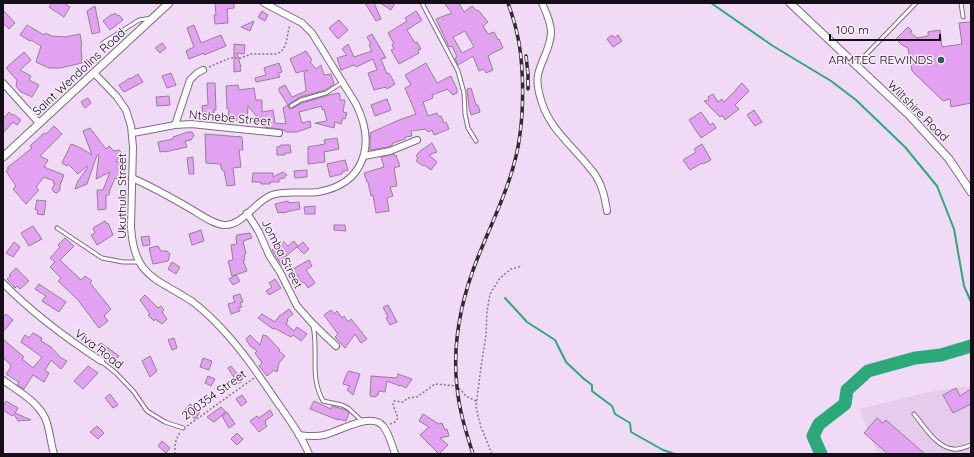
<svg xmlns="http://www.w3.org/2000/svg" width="974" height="457" viewBox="0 0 974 457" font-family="Quicksand,sans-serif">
<rect width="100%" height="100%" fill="#f1daf6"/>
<!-- built -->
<path fill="#e7cbed" d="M971,386V454H878L859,409L933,391Z"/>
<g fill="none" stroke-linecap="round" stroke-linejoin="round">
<!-- stream -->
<g stroke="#2ca97b" stroke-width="2">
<path d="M711,3L773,46L831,81L856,100L905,147L937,186L954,229L964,286L971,302"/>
<path d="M505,298L527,322L555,340L566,362L584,379L592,385V391L612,406L615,414L630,423L631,432L663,450L675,454"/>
</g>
<!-- river -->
<path stroke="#2ca97b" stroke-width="13" d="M821,454L813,436L819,424L845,404L847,390L868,371L915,358L941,355L971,346"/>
</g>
<!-- building -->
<g fill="#e3a2f1" stroke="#947f98" fill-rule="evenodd">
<path d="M52,3H64L70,7L64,17L49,7Z"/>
<path d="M215,3H234V8L227,9L228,23L215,24L214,15H216Z"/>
<path d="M365,3H374L381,19L376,21Z"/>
<path d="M380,3H395L391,10Z"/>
<path d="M444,3H459L464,12L472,6L477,11L478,10L488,22L483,26L488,34L494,32L498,40L499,39L503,48L489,55L488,56L493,70L486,73L484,69L479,71L473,56L458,65L455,58L457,57L452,46L449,47L436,19L452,13ZM465,31L474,47L462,53L453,37Z"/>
<path d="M95,6L100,32L92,34L87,11Z"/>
<path d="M3,10L15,23L9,29L3,23Z"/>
<path d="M262,11L268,15L265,21L258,17Z"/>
<path d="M416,11L422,20L407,30L415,43L417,42L421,49L418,50L419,53L399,64L391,50L394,49L392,45L394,44L388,33L407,21L405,18Z"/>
<path d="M115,13L118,16L119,15L123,20L110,30L103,21L112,14L113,15Z"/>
<path d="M339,20L348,30L338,39L329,28Z"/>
<path d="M254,21L250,31L241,27Z"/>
<path d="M971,22V103L951,107L950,99L943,101L912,71L908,48L902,45L896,39L908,27L912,31L910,32L917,38L928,36V32L940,30L942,47L962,44L959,23Z"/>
<path d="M27,25L44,35L46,33L51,36L65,37L80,34L82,45H81L82,63L60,68H49L36,62L41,46L31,40L30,41L20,35Z"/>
<path d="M194,25L201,43L221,35L226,46L204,55V53L189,59L186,51L194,47L187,28Z"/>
<path d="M372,34L386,58L381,59L387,74L389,73L395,84L387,89L386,87L374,90L368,73L377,70L373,59L356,67L354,65L341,70L337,58L347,55L342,49L348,44L354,57L372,51L369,45L371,44L367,37Z"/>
<path d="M612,35L614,38L618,35L622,41L613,47L607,39Z"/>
<path d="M162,43L166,48L160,53L155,48Z"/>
<path d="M234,44L245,45L244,54L237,53L241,67H240L241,71L234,72Z"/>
<path d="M306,51L312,60L310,62L316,69L321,65L324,75L331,74L334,84L325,90L300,97L289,104L288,107L291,109L302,103L329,95L338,93L340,94V100H345L343,112L347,113L345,119L343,118L341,124L335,122L334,128L315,123L327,121L324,109L322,110V106L299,112L302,123L310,121L311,127L297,132H286V131L279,129L264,127L262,126V123L248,106L247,122L228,119L229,109H227L226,86L238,85L239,90L254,88L256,100H262V112L273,110L275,123L286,124L283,108L288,105L279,91V88L285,85L292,97L306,91L304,73L308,70L296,73L290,59Z"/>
<path d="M24,52L31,60L20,70L31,76L29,80L39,85L32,97L21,92L16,86L17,80L6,68Z"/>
<path d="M279,63L282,72L278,73L280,77L256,82L255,78L266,75L264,68Z"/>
<path d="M426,63L437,83L451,76L457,89V93L453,95L447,89L445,90L432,95L433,98L423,102L428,116L437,113L439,117L441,116L444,123L446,122L449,129L434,135L432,130L428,132L426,129L411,131L412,136L405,137V139L393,143V144L389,147L370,150V133L399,120L416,114L405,88L411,85L405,75Z"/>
<path d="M171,73L176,85L167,88L162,76Z"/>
<path d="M138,74L143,82L124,92L123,90H122L119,85L130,78V79Z"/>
<path d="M207,83H215L216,110H214V113L203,114L202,106L208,105Z"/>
<path d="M742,83L749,91L735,105L739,109L725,120L722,115L720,117L704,101L709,100L708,97L713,94L718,102L722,99L724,102L736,90V89Z"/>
<path d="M471,88L476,105H478L480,112L471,115L469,107L467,89Z"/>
<path d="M169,96L170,105L157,106L156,97Z"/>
<path d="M88,98L91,103L85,108L81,102Z"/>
<path d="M387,99L391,110L375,116L371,105Z"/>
<path d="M754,110L762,122L755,126L747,115Z"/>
<path d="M9,112L12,115L13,114L21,120L17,125L13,122L3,133V119Z"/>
<path d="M701,112L710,125L713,123L716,128L701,138L689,120Z"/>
<path d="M54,126L62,134L40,156L48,160L44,167L64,175L60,185V190L57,193L54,192L52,189L55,183H53L54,181L44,177L36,187L39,190L26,204L13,189L16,186L6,171L9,169L7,168L32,148L30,146L44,133L46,134Z"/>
<path d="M90,128L106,149L109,146L114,151L119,150L121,152V154L116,161L126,165L122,181L115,178L110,190L109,195H106V209L98,210L97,190H103L110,172L96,179L99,155H97L87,184L75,189L78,181L88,167L87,166L78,174L68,164L67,166L62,163L71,144L81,148L92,155L83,131Z"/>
<path d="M188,132H192L194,135L191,140L185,141L187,147L165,152V151L160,152L158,142L173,139V137Z"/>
<path d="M205,134L242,137L243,150H239L241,167L233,168L235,185L227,186L224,171L222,170L220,164L206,163Z"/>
<path d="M337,138L339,149L324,152L325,162L308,164V147L325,144L324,140Z"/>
<path d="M432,143L437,152L429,155L437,162L431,170L424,165L423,166L416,161L418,158L416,156L420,151Z"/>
<path d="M702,144L711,160L703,164L702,163L690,170L683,160L696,152L694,149Z"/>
<path d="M281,145H290L291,153H285V155H277V147L281,146Z"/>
<path d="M394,154V156L396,155L400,166L394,168L397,186L390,187L393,196L387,198L389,211L376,213L373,195L371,196L368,182H367L364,173L384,167L381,157Z"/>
<path d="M193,157L194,174H189L187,158Z"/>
<path d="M345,160L348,170L342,172V174L330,177L327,164Z"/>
<path d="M307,170V177L295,178L294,171Z"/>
<path d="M283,172L287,175L284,178L279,179V182H270V184H261V182H252L253,173H273V177Z"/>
<path d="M37,200L46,201L44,215L37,214L38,210H35Z"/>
<path d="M288,201L289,203L299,202L300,209L282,213V212L278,213L275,204Z"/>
<path d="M315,206V214H305L304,207Z"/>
<path d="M105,221L107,224L108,223L113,235L97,245L91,235L95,233L93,228Z"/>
<path d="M334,225H345L346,231L334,230Z"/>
<path d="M33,226L42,239L29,246L21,233Z"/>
<path d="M201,230L204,241L192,245L189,234Z"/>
<path d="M250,233L252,238L243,241L246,254L244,255L245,260H243L247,271L232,276L228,261L233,260L231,245L237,244L236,238L237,235Z"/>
<path d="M149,236L150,245L143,246L141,237Z"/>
<path d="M65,238L74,246L60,260L81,280L85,276L92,281L90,283L111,309L104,316L108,321L99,328L78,300L58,281L61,278L50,267L55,262L50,258L60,247L58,245Z"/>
<path d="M283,241L288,246L294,241L298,246L285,257L288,260L282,266L272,250Z"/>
<path d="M14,242L20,247L13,257L6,253Z"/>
<path d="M303,242L309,249L304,254L297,247Z"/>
<path d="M158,246L161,251H167L170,254L168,261L153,264L149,248Z"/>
<path d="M309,260L312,266L306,270L315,283L308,288L304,282L302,283L293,269Z"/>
<path d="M172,262L180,267L176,274L168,269Z"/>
<path d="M16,268L29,281L20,289L17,286L15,288L7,279L11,276L9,275Z"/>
<path d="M236,275L240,281L233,285L229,279Z"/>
<path d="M275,279L281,288L269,295L266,291L272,287L269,283Z"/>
<path d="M39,284L66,302L59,312L42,301L46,296L35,289Z"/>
<path d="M240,294L243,302L240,303L242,307L238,308L240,311L231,314L228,304L235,302L233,296Z"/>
<path d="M145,295L158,308L161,306L164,310L162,312L167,319L162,324L155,319L154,321L148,315L150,314L140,300Z"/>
<path d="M388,305L397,322L390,325L386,318L388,317L383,307Z"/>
<path d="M289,309L293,314L287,319L288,321L286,324L294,331L297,327L307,334L301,341L293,335L291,337L274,328L273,329L258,318L262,314L275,322L280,315H281Z"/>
<path d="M331,310L334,314L337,311L342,318L344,316L348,322L351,319L367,339L361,343L355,334L345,348L335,337L338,334L324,315Z"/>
<path d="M6,314L13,320L3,332V318Z"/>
<path d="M33,333L42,338L41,341L51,347L61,358L67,361L61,369L51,360L45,370L49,373L44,382L33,375L24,389L17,385L19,382L6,374L11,367L10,365V364L3,358V339L24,357L22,359L33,368L42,357L21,342L25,335L29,338Z"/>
<path d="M250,335L260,345L263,335L267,336L280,350L279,351L285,356L279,363L277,372L274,370L267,376L259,366L262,363L255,353L257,351L250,346L246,339Z"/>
<path d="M174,338L177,348L172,350L168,340Z"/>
<path d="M101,343L119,356L114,360L98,345Z"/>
<path d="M150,356L157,371L150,377L142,361Z"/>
<path d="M203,358L212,361L209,370L200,367Z"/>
<path d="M88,366L98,373L83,389L74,381Z"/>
<path d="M231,366L243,381L238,384L228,368Z"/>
<path d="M349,371L360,374L353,395L347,390L350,386L343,384L347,373Z"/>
<path d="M398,374L412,379L406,388L400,385V386L387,381L385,392L379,391L378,395H376V397L370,396L371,376L397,378Z"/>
<path d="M208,376L215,379L211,386L205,383Z"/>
<path d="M956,388L960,396L971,389V404L953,413L943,395Z"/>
<path d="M110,394L118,405L113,408L105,398Z"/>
<path d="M242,395L247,402L241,406L236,399Z"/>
<path d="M6,401L18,408L15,413L31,420L18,421L14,414L12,416L3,410V406Z"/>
<path d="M314,401L331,409L332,406L346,410L349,413L346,421L338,419V420L310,409Z"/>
<path d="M190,404L200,412L195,419L185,410Z"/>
<path d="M221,407L226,412L214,422L207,417Z"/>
<path d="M270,410L273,415L265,421L266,423L265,424L267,426L259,432L250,421L257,416L259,418Z"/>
<path d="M227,412L235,424L229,428L222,416Z"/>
<path d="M423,414L439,424L442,423L445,430L447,429L449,436L440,438L448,445L439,454L420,435L429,427L419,421Z"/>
<path d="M877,418L883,423L886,420L925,454H888L864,433Z"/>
<path d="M97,426L104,433L98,439L90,432Z"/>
<path d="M237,433L243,439L237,445L231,439Z"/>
<path d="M162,441L170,448L166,453L158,446Z"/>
</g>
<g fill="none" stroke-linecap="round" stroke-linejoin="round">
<defs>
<g id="service">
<path d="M422,3L458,71L464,93L465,114L468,128L476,141"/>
<path d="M961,3L963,17"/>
<path d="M103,43L139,20L152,18"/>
<path d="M856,65L916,3"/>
<path d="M291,106L301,100L326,93L343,82"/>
<path d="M57,228L102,258L123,262H139"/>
<path d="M313,326C319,353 309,375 323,401L342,405L348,408L362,421"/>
<path d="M101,361L116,373L134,392L147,411L165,422L183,428"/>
<path d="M914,414C924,426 936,447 953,449C959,450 965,447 971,445"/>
</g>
<g id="minor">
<path d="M542,3C546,12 551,22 551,32C551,48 541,60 538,75C536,84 539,94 542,103C551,132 579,151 596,176C603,187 605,199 607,211"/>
<path d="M94,73L117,97L126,110L131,126L133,147L131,227C134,278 157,278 193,302C203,310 213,319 222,329C243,351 260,377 277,402C289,419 301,435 309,454"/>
<path d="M3,83L39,123"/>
<path d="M175,125L190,80L197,73L203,70"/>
<path d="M133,133L175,125L191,124L279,133"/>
<path d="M364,156L390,151L417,140"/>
<path d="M132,178C153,187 172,198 191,209C201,215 213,224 224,225C243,226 255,201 272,195C286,190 303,194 318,192C365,184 376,144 356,104L312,33L302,23L264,3"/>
<path d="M247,213L259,232L269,255L280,272L297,306L313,324L336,346"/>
<path d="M3,283C32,313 66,338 101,361"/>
<path d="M3,380C19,392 41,403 47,423C50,433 51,444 54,454"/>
<path d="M299,435C308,436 316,437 324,435C339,432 371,411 383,426C389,433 392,445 395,454"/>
</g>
<g id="tertiary">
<path d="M790,3L909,115L949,159L971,192"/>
<path d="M3,157L169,3"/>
</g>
</defs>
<!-- service casing -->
<use href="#service" stroke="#7f6a83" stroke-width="5"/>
<!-- minor casing -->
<use href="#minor" stroke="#7f6a83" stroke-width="8"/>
<!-- tertiary casing -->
<use href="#tertiary" stroke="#7f6a83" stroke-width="9"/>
<!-- path -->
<g stroke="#87778a" stroke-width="1.5" stroke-dasharray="2 2" stroke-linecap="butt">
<path d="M209,67L230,58H241L251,54H277C289,48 286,35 290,25"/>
<path d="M390,424L395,422L398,418L393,405L394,401L403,402L408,398L417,397L435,384L457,386L466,396L476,401"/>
<path d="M187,426L254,378"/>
<path d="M175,454V443L180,432"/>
<path d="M492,454L481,427L478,416L476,406L481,367L486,335L487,312L490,294L500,278L511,269L522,266"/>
</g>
<!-- service -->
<use href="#service" stroke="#fff" stroke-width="3"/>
<!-- minor -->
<use href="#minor" stroke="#fff" stroke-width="6"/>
<!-- tertiary -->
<use href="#tertiary" stroke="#fff" stroke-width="7"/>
<defs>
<g id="rail">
<path d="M526,56L528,74V89"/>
<path d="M473,454C466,432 459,410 457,387C452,343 462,297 478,257C494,217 515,177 520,134C524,104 524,59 516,29C514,20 511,12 508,3"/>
</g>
</defs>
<!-- rail casing -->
<use href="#rail" stroke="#322834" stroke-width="3.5"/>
<!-- rail -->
<use href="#rail" stroke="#f9ebfc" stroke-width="2" stroke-dasharray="6" stroke-linecap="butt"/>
</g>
<!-- markers -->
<circle fill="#29624b" stroke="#f9ebfc" stroke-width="1.5" cx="941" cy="60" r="4"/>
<g text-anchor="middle" stroke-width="3" stroke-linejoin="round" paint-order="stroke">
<!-- poi labels -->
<g font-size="12" fill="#150d17" stroke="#f9ebfc" text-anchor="end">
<text x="933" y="64">ARMTEC REWINDS</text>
</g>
<!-- street labels -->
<g font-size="12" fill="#150d17" stroke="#f9ebfc">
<text transform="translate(79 72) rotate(-43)" y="4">Saint Wendolins Road</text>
<text transform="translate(918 111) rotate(45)" y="4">Wiltshire Road</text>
<text transform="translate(230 118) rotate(5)" y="4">Ntshebe Street</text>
<text transform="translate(122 196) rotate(-90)" y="4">Ukuthula Street</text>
<text transform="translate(282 254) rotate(63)" y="4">Jomba Street</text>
<text transform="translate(99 349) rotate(37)" y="4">Viva Road</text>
<text transform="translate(214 395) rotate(-36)" y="4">200354 Street</text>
</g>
</g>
<!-- border -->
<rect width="974" height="457" fill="none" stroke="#150d17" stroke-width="8"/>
<!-- scale -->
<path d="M830 34v6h110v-6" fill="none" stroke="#150d17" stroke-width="2"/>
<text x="836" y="34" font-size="12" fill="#150d17" stroke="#f9ebfc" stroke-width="3" paint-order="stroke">100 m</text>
</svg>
